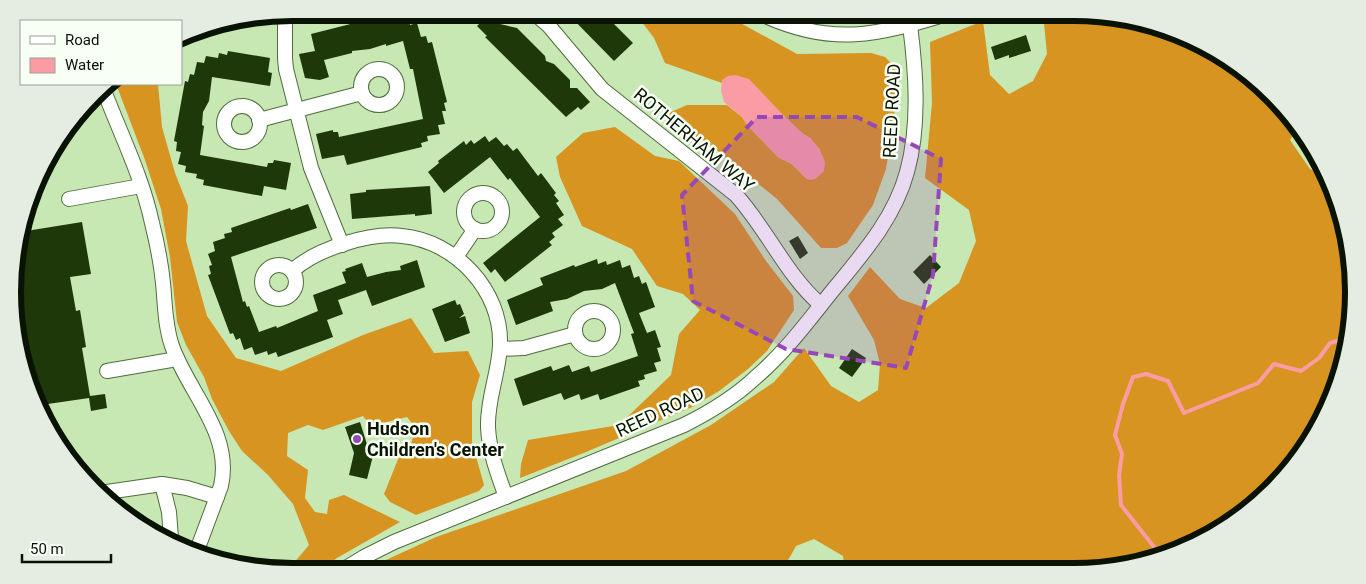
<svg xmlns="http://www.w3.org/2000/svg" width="1366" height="584" viewBox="0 0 1366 584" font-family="Roboto,sans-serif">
<rect width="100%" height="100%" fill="#c7e7b3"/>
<!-- forest -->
<g fill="#d89421">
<path d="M635,13H726L735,20L797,54L871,53L885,57L896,68L894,122L886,169L873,205L847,243L837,248H821L777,199L707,142L681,130L662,116L687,105H727L742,117L748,126L778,157L792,164L807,179L820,150L810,138L803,134L786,118L722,80V83L665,63L654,38Z"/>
<path d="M794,13H862L863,21L805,17Z"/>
<path d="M1043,13H1074L1164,27L1258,82L1296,131L1290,140L1310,169L1327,177L1353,274L1339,382L1306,448L1258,502L1197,543L1111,569L845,570L843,556L814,539L796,546L786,564L770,570L362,571L436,537L626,471L711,425L774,382L804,348L831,386L859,402L878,390L880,364L874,340L848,296L870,267L900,299L926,308L959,283L976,241L969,210L925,178L932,103L930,42L983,21L990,75L1009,94L1033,81L1047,54Z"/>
<path d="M116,84H158L162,127L175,173L188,206L186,241L207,316L236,358L281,371L363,335L411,318L434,353L468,351L480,375L472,402V442L484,485L479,491L416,515L390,502L384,494L401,452L411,445L415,427L407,417L371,426L363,416L323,430L308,425L288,433L287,456L308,470L305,498L315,512L327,514L329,500L344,495L400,522L337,558L318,571H287L309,545L293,504L268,475L242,451L229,431L212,399L204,377L186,345L177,322L170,257L161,209L145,160Z"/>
<path d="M615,127L655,156L679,161L735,214L766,261L793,296L794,310L767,351L748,369L719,391L692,407L586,452L520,478L521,464L528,440L619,425L671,375L679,334L700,310L683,294L657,286L632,249L582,226L560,177L556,157L583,133Z"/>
</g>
<!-- water -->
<path fill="#fb9ca5" d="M735,75L749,79L786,118L803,134L810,138L820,150L825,162L824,171L821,174L815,179L810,180L807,179L792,164L778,157L748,126L742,117L724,102L721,91L722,80L728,76Z"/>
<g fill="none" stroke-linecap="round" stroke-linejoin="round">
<!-- stream -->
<path stroke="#fb9ca5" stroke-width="4" d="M1156,555L1154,547L1121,505L1119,475L1122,454L1115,435L1123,404L1133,377L1146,374L1168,381L1184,413L1258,383L1274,364L1301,371L1319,358L1330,343L1344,339"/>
</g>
<!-- building -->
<g fill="#1f380a">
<path d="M491,12H502L507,17L500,24L517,28L545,56L546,61L554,64L570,80V88H577L590,102L581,110L578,107L566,117L485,37L487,36L477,26Z"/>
<path d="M566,12H602L633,43L614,61Z"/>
<path d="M386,15L387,20L395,18L396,22L409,19L410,25L417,23L421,37L426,36L428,43L432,42L447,102L444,103L446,111H442L445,124L438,125L440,134L427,136L428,141L421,143L422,147L347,165L344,155L322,159L316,134L333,130V132H338L339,137L423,119L413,69H410L403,41L386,46V44L370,49L352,51V53L324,60L329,77L320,80L305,78L299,54L315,51L311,34Z"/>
<path d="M1026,35L1031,51L1009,58V55L995,60L991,47Z"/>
<path d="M228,51L270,58L268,72L272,73L270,86L212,77L209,101L203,112L202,125L204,126L200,155L267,167L268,163H273L274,160L291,163L286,190L264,186L262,196L203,185L204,180L196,178L197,174L185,172L186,166L178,164L181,152L176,151L177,142L174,141L185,81L188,82L190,74L194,75L197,62L204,63L206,56L218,58L219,53L227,55Z"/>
<path d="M485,136L489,142L496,137L504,146L507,144L513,151L517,148L538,176L541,173L556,193L554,195L559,201L556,203L564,215L558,219L563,225L552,233L555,237L549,242L552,245L505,282L495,269L491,273L483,263L540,217L510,178L508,180L490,157L444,193L428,172L439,163L438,161L464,141L466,145L471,140L474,144Z"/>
<path d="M430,186L432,214L415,216V214L352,219L350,194L366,192V190Z"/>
<path d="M308,204L317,228L231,257L243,302L245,301L247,307L249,306L259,332L276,326L277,328L318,311L313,295L346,283L342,272L346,271L345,269L362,263L367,277L386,272L401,270L400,266L417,260L425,287L372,306L366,290L338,300L343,314L327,320L333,337L278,357L276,352L268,355L267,351L255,355L252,347L244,350L240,338L236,340L233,333L230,334L208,275L211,274L209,266L212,265L208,254L215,251L213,242L225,238L224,234L232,232L231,228L290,208L291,210Z"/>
<path d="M82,222L91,274L70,277L76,311L80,310L86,347L82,348L90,396L105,394L107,408L91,411L89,398L41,405L15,329L18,238L20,232Z"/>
<path d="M798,236L808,253L800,259L789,241Z"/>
<path d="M930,255L941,267L924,284L913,272Z"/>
<path d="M597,259L598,264L606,261L607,265L620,260L622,268L630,265L634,278L639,276L642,284L646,282L655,307L639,313L647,333L655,330L661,347L657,348L661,361L654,363L657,371L644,375L645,379L638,381L640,386L600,400L598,394L581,400L579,394L564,400L561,393L523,406L514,379L551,366L553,371L569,365L572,372L589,366L591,372L638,356L631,334L634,333L615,283L602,289L584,291L567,299L550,302L553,311L516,325L507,300L543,285L540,278L574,265L575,267Z"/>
<path d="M455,300L457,305L460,304L464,314L459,318L465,316L470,333L445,342L432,309Z"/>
<path d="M852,349L866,358L852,377L839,368Z"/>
<path d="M360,422L369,451L374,452L367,479L349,475L354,453L345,427Z"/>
</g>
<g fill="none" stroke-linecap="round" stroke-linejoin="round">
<defs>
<g id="minor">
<path d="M534,13L549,26L602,89L736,195C767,229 786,275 821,305"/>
<path d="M759,13C832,48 877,35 950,13"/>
<path d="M285,14V58L286,69L311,168L342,245"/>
<circle cx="379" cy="87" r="18"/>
<path d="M103,88C120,133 142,176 152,223C157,243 161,263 163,283C165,304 165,326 172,346C188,392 233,433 221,486L196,553"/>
<circle cx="242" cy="124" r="18"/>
<path d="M259,120L362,93"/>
<circle cx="483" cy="212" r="19"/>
<path d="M69,199L141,186"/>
<path d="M456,257L475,229"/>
<circle cx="279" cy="282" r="17"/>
<path d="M292,271C316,249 370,232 402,236C455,241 502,290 500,345C499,373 487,399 488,427C489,451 498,475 506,497"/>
<circle cx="594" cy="330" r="19"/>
<path d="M500,349L524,348L575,334"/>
<path d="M107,371L177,359"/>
<path d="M162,484L169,512L171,538"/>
<path d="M100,493L162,484L187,488L217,497"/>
<path d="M341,571L364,557L394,542L684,425C710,412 735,397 756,377C784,353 806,324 829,295C860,257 894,220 907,172C920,125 916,72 910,25"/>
</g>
</defs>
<!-- minor casing -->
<use href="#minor" stroke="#506c3e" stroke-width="16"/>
<!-- minor -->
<use href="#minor" stroke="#fff" stroke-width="14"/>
</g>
<!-- marked area -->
<path fill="#9648b9" fill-opacity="0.2" stroke="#9648b9" stroke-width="4" stroke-dasharray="10 6" stroke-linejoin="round" d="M757,117H857L941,159L933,275L906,368L786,349L693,301L682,195Z"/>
<!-- markers -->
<circle fill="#9648b9" stroke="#f8fff4" stroke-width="2" cx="357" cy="439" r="5"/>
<g text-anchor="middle" stroke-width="5" stroke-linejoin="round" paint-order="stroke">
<!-- street labels -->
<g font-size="18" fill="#091303" stroke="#f8fff4">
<text transform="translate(892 111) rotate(-87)" y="6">REED ROAD</text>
<text transform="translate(694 140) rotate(40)" y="6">ROTHERHAM WAY</text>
<text transform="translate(660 412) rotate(-25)" y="6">REED ROAD</text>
</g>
<!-- poi labels -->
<g font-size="18" font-weight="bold" fill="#091303" stroke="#f8fff4" text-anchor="start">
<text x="367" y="435">Hudson<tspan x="367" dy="21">Children's Center</tspan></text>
</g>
</g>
<!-- crop -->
<path d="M0 0H1366V584H0ZM292 21H1074A271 271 0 0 1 1345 292V292A271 271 0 0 1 1074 563H292A271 271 0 0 1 21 292V292A271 271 0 0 1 292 21Z" fill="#e5ece1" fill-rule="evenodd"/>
<path fill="none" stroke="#091303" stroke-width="6" d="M292 21H1074A271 271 0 0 1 1345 292V292A271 271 0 0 1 1074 563H292A271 271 0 0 1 21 292V292A271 271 0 0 1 292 21Z"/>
<!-- legend -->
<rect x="20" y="20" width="162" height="65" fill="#f8fff4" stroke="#98a194"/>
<rect x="30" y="36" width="25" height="8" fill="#ffffff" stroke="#98a194"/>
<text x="65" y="45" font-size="15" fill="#091303">Road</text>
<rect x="30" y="58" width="25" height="15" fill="#fb9ca5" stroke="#98a194"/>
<text x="65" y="70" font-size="15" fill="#091303">Water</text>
<!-- scale -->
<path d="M22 554v8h89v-8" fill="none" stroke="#091303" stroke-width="2.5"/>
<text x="30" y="554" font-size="15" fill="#091303" stroke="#f8fff4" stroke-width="4" paint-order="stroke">50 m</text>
</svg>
